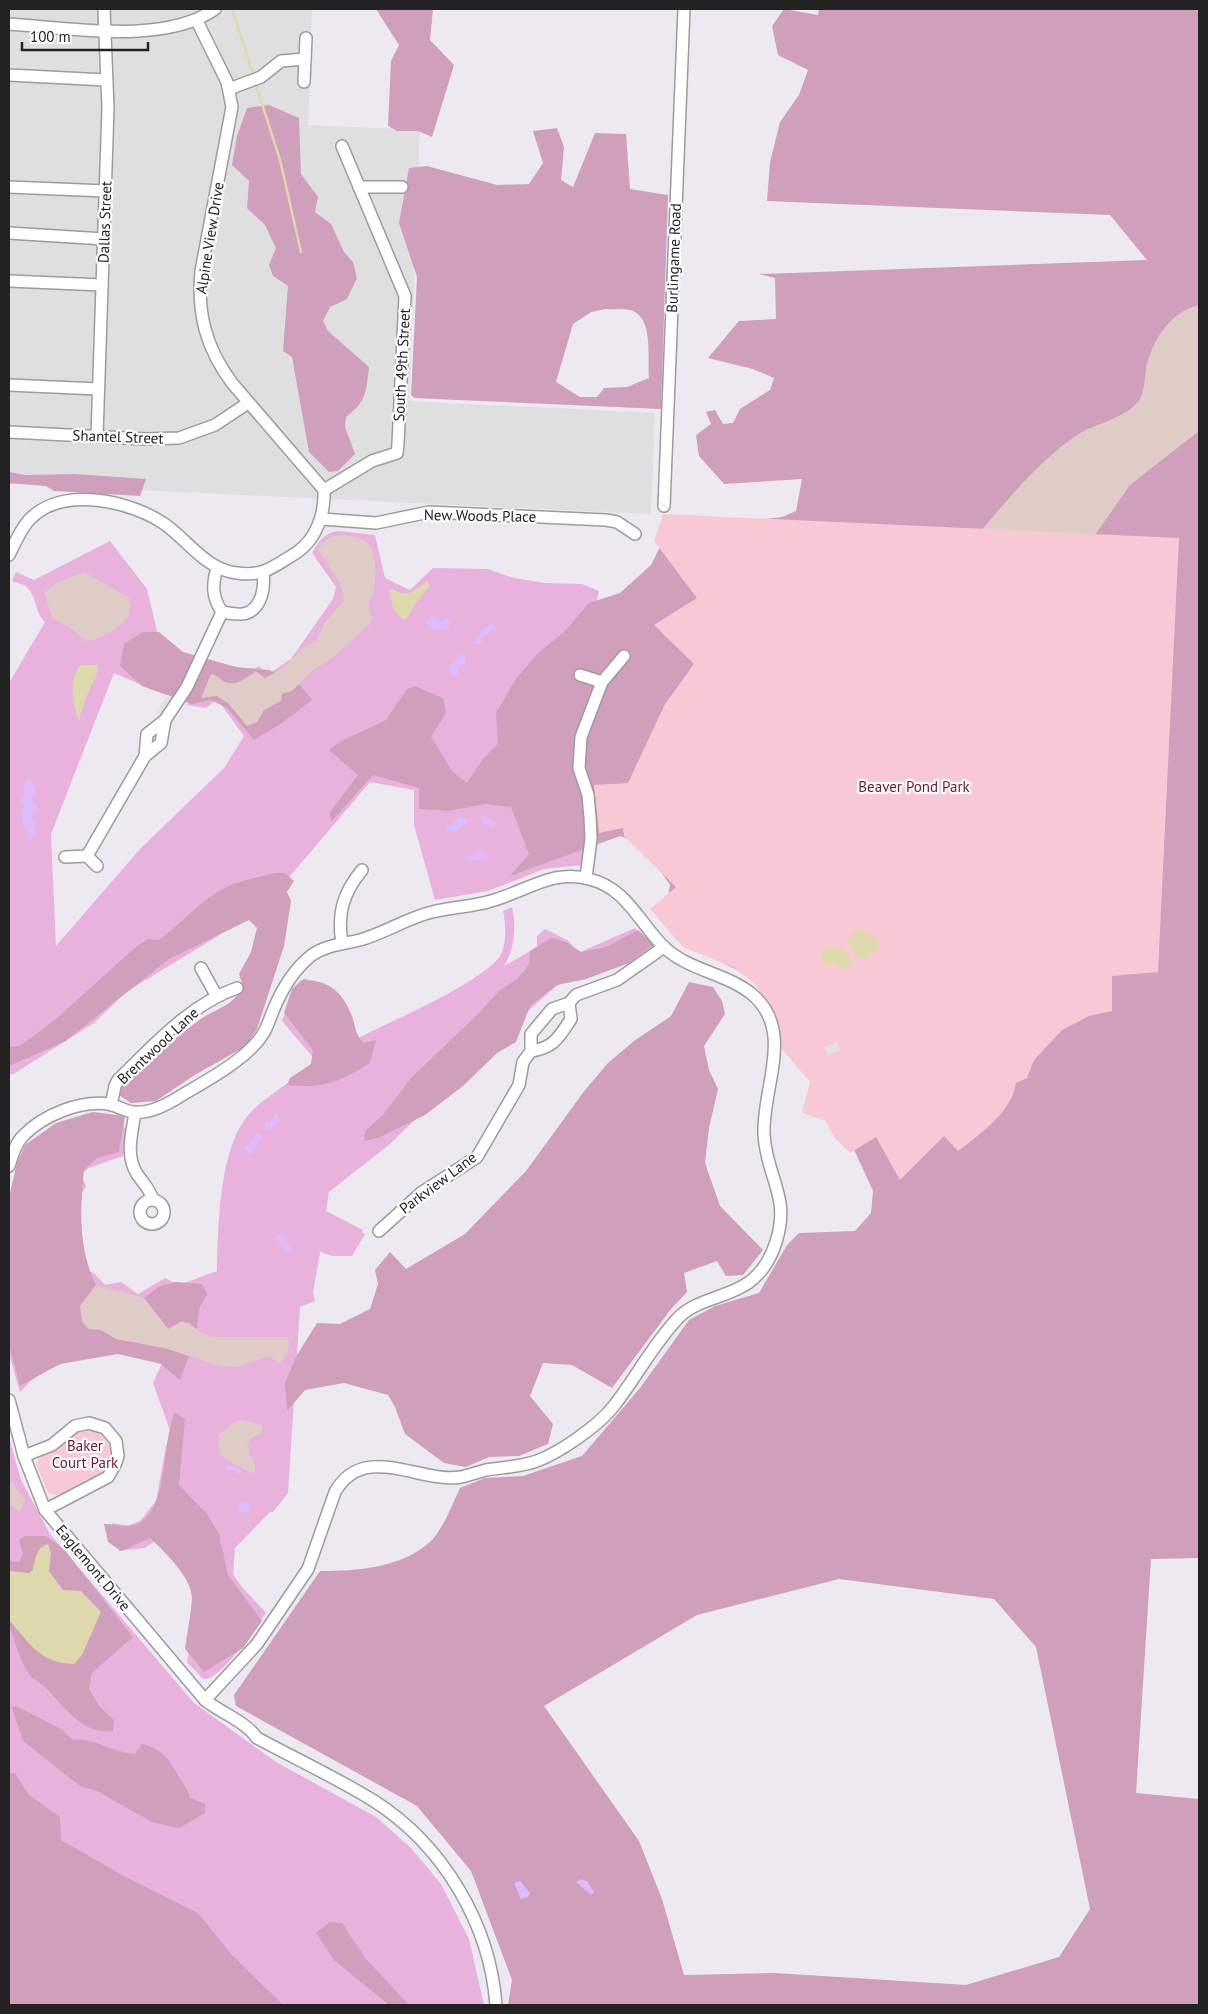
<svg xmlns="http://www.w3.org/2000/svg" width="1208" height="2014" viewBox="0 0 1208 2014" font-family="'PT Sans',sans-serif">
<rect width="100%" height="100%" fill="#ece9f1"/>
<!-- residential -->
<path fill="#dfdfe0" d="M9,9H312L308,125L420,130L409,401L655,413L651,514L9,484Z"/>
<!-- grass -->
<g fill="#e9b2dd">
<path d="M338,531L375,535L385,578L410,590L433,568L487,569L514,578L545,583L582,584L599,591L577,689L585,865L544,869L488,891L435,900L414,825V790L370,782L286,881L218,936L126,992L94,1023L12,1075L9,1072V683L45,622C35,613 37,597 27,587C24,584 16,583 12,581L16,572L34,580L110,541L147,589L158,635V692L114,673L51,834L56,946L140,849L224,768L244,736L217,699L206,708L187,705L208,663L230,682L259,666L267,675L291,659L333,599L336,587L312,553C319,541 324,533 338,531Z"/>
<path d="M512,907C517,927 514,950 504,966L537,947V936L545,929L569,941L578,953L635,928L640,934L555,987L507,1030L390,1144L329,1192L326,1211L363,1230L362,1232L365,1234L352,1256H332L320,1252L313,1293L315,1301L300,1307L288,1493L273,1512H270L235,1548L233,1574L241,1586L266,1613C256,1627 220,1682 203,1679L187,1662L199,1590L157,1540L144,1548L119,1551L112,1523L127,1526L140,1521L156,1501L166,1446L171,1433L153,1383L165,1357L102,1346L38,1374L20,1392L9,1354V1269L22,1237L122,1123L126,1130L123,1156L89,1168L81,1174L86,1186L76,1205L86,1270L94,1273L105,1285L121,1282L138,1294L165,1278L179,1285L217,1271C218,1227 219,1146 250,1113C265,1097 299,1076 317,1062L282,1021L291,998L304,978L341,998L358,1038C390,1022 483,982 500,956C507,945 506,922 503,911Z"/>
<path d="M9,1438L21,1480L50,1534L194,1703L276,1762L376,1817L411,1848L441,1884L469,1939L484,2005H9Z"/>
</g>
<!-- forest -->
<g fill="#cf9fbc" fill-rule="evenodd">
<path d="M376,9H433L430,40L454,65L432,137L418,131H397L388,126L391,61L399,45Z"/>
<path d="M784,9L818,15L819,9H1199V1558L1151,1559L1136,1793L1199,1799V2005H508L512,1980L471,1871L417,1806L236,1706L234,1695L320,1571C357,1571 401,1568 430,1542C442,1531 453,1503 460,1488L485,1478L523,1476L582,1456L640,1388L689,1320L715,1306L759,1293L787,1245L799,1233L855,1231L871,1213L873,1191L852,1145L780,1029L759,985L741,972L695,949L664,918L670,885L642,844L620,836L510,876L529,854L511,807L486,804L449,811L419,809V788L373,775L331,822L330,812L358,775L329,750L339,742L386,720L407,689L415,686L443,698L446,713L431,737L452,771L467,783L483,759L498,744L496,713L516,679L537,654L565,631L589,603L620,593L651,565L668,531L782,517L796,511L802,479L724,484L699,456L696,435L711,424L706,412L715,410L723,424L733,423L740,409L770,390L774,378L753,369L708,358L739,321L776,319L775,278L759,274L1147,260L1110,215L767,201L770,162L780,122L799,95L808,70L778,55L772,26ZM839,1579L994,1599L1036,1647L1090,1909L1059,1957L966,1985L775,1973L684,1975L662,1899L639,1841L544,1706L697,1615Z"/>
<path d="M269,105L299,118L301,174L318,197L315,212L331,224L344,252L353,262L357,278L347,299L330,307L323,321L328,331L369,367C366,392 367,401 346,417L345,427L355,454L338,471L329,472L309,452L292,357L283,351L288,286L273,276L269,265L276,248L265,225L247,208L249,181L232,165L237,136L247,108Z"/>
<path d="M557,128L564,147L561,180L573,187L595,133L626,134L630,189L668,195L661,409L414,398L411,395L417,277L399,223L409,168L427,166L497,185L529,184L543,163L533,131ZM605,309C613,310 626,308 633,311C654,320 647,360 649,378L627,387L604,388L597,397H580L556,382L573,324L591,312Z"/>
<path d="M9,472L26,475L75,474L146,479L140,496L54,491L46,486L9,483Z"/>
<path d="M143,632H159L183,652L236,667L269,670L299,684L312,700L282,723L254,740L227,708L211,700L192,704L142,686L120,666L124,644Z"/>
<path d="M275,873H285L294,881L287,892L291,901L284,946L257,1029L246,1046L193,1076L156,1101L131,1103L116,1093C140,1066 169,1043 198,1021C217,1007 232,1008 243,986L239,974L251,952L257,928L249,920L169,959L64,1042L9,1066V1047L20,1046L56,1019L137,946L148,939L159,940C178,926 194,908 213,895C230,882 254,878 275,873Z"/>
<path d="M638,930L654,945L629,963L586,979L557,985L530,1006L516,1042L497,1053L463,1086L425,1115L378,1138L364,1141L365,1131L383,1115L411,1078L479,1013L499,991L517,979L529,965L530,951L551,938L566,942L581,952L606,947Z"/>
<path d="M302,980C329,979 344,993 353,1019C356,1029 356,1036 364,1043L376,1040L370,1063C339,1082 324,1089 287,1085L290,1078L311,1064L313,1050L284,1013L292,989Z"/>
<path d="M689,982L713,987L722,1001L725,1014L704,1046L709,1070L718,1089L709,1128L705,1163L720,1206L763,1250L743,1275L726,1276L717,1261L684,1273L687,1292L671,1309L612,1388L572,1365L543,1363L530,1396L553,1424L548,1444L519,1456L489,1457L466,1467L444,1463L405,1434L395,1407L388,1395L344,1383L305,1390L287,1411L285,1383L297,1355L317,1323L340,1324L370,1309L378,1284L375,1270L390,1252L406,1269L465,1234L526,1171L585,1090L608,1063L634,1041L671,1016Z"/>
<path d="M93,1112L125,1116L119,1152L97,1158L84,1170C80,1210 78,1248 96,1285L80,1306L88,1329L101,1330L116,1339L165,1348L189,1356L180,1380L161,1364L118,1354L60,1364L20,1386L9,1344V1197L17,1163L25,1145L56,1123Z"/>
<path d="M176,1282L202,1284L207,1294L199,1309L197,1329L188,1322L168,1329L144,1298L160,1286Z"/>
<path d="M175,1412L185,1419L179,1485L207,1514L219,1534L228,1575L262,1621L243,1648L204,1672L185,1649C187,1633 191,1615 192,1598C192,1578 164,1551 150,1538L121,1551L108,1542L104,1524C112,1524 127,1527 135,1525C170,1512 161,1441 175,1412Z"/>
<path d="M25,1536H46L63,1548L133,1637L92,1673L89,1689L100,1707L114,1720L113,1731C82,1735 65,1707 46,1688C40,1682 32,1679 28,1673C20,1659 13,1638 9,1623C5,1609 9,1577 9,1561L19,1562L23,1554L19,1540Z"/>
<path d="M16,1706L61,1729L73,1740C96,1738 113,1753 135,1754L142,1744C162,1748 170,1761 179,1777C184,1785 188,1789 190,1798L205,1804V1813L179,1828L152,1822L97,1791L80,1786L23,1741L12,1708Z"/>
<path d="M9,1773H15L29,1795L60,1817L61,1840L122,1875L198,1913L231,1954L283,2005H9Z"/>
<path d="M330,1922L342,1923L366,1959L409,2005H389L334,1960L316,1933Z"/>
</g>
<!-- wetland -->
<g fill="#dfccc7">
<path d="M1199,305V431L1130,485L1086,548L980,532C1010,497 1039,461 1077,435C1097,422 1126,419 1140,399C1144,392 1145,377 1146,369C1152,340 1170,312 1199,305Z"/>
<path d="M345,535C353,537 361,537 367,543C380,555 376,592 368,607L372,617L370,624L332,658L313,670L292,691L282,694L281,701L264,710L257,722L247,726L228,703L217,696L201,698L211,674C218,675 220,680 225,682C236,687 248,676 256,671L265,678L282,669L304,647L316,641L326,621L344,601C342,579 329,568 318,549C326,538 331,536 345,535Z"/>
<path d="M84,572L129,598C129,601 131,606 130,610C126,626 101,640 86,641L71,628L53,619L44,593L59,582Z"/>
<path d="M96,1285L144,1298L168,1329L182,1321L210,1337H288L290,1345L281,1364L268,1356L237,1367L219,1366L165,1348L116,1339L101,1330L88,1329L82,1321L80,1306Z"/>
<path d="M242,1420L261,1425L263,1429L261,1433L250,1439L247,1447L255,1465V1471L250,1473C233,1460 213,1462 219,1435L234,1422Z"/>
<path d="M9,1478L25,1500L20,1512L9,1503Z"/>
</g>
<!-- sand -->
<g fill="#dcbcfc">
<path d="M432,616L436,617L441,623L445,619H449V626L447,629L432,630L426,621Z"/>
<path d="M493,622L496,630L484,635L480,644H472L480,632Z"/>
<path d="M460,655H465L466,662L458,668L459,675L452,676L449,667Z"/>
<path d="M30,779L37,791L32,799L37,806L36,813L31,815L36,822L34,830L35,836L31,841L26,836V829L23,825L21,811L25,807L20,801L25,792L23,784Z"/>
<path d="M458,816L468,819L467,824L459,828V831L456,833L447,831V826L454,824Z"/>
<path d="M483,816L498,823L492,828L487,824H482L480,819Z"/>
<path d="M481,852L487,856V861L480,859L468,861V856Z"/>
<path d="M277,1113L280,1122L269,1130L265,1129V1123L271,1121Z"/>
<path d="M259,1133L263,1139L254,1146L253,1154L249,1155L244,1147C251,1143 252,1137 259,1133Z"/>
<path d="M283,1233L286,1242L291,1247L290,1254H287L275,1235Z"/>
<path d="M226,1464L238,1468L242,1473L236,1474L233,1470H225Z"/>
<circle cx="244" cy="1507" r="6"/>
<path d="M580,1879L587,1881L594,1892L591,1895L576,1882Z"/>
<path d="M520,1881L530,1893L528,1897L521,1899L514,1883Z"/>
</g>
<!-- park -->
<g fill="#f8c9d4">
<path d="M663,514L1179,538L1158,972L1112,976V1011L1089,1016L1062,1030L1034,1060L1027,1078L1016,1083C1012,1112 980,1134 958,1151L944,1136L900,1180L876,1137L850,1153L834,1137L826,1121L802,1113L810,1082L781,1048L773,1009L753,982L733,967L683,947L650,909L676,887L624,836L623,828L599,833L594,785L628,783L665,704L694,664L654,625L697,598L654,541Z"/>
<path d="M88,1428C109,1436 122,1458 100,1475C95,1478 91,1478 86,1480C73,1486 62,1500 48,1493L36,1464L41,1456L53,1451L79,1430Z"/>
</g>
<!-- parking -->
<g fill="#e2e2e2">
<path d="M168,695L174,699L163,716L156,712Z"/>
<path d="M837,1042L840,1050L828,1055L825,1047Z"/>
</g>
<!-- water -->
<g fill="#ddd9ac">
<path d="M427,581L430,586L418,600L407,618L403,620L394,610L389,590L392,589C407,599 414,591 427,581Z"/>
<path d="M81,665H97L98,671L85,700L79,721C73,705 68,678 81,665Z"/>
<path d="M857,930C868,931 874,935 881,944L875,952L865,959H858L849,946L848,938Z"/>
<path d="M828,946L844,949L852,962L848,968L839,969L835,963L830,966L823,963L822,953Z"/>
<path d="M48,1544L51,1553L49,1571L63,1590L81,1591L101,1612L82,1655L74,1664C39,1663 30,1643 9,1620V1571L29,1573L33,1570C35,1560 36,1547 48,1544Z"/>
</g>
<g fill="none" stroke-linecap="round" stroke-linejoin="round">
<!-- stream -->
<g stroke="#ddd9ac" stroke-width="2.5">
<path d="M232,9L254,77"/>
<path d="M255,82L280,160L301,252"/>
</g>
<defs>
<g id="minor">
<path d="M9,24C69,28 165,45 215,9"/>
<path d="M9,75L106,80"/>
<path d="M304,82L306,38"/>
<path d="M229,89L261,77L281,61L305,59"/>
<path d="M9,187L106,191"/>
<path d="M359,187H402"/>
<path d="M9,233L104,239"/>
<path d="M9,281L102,285"/>
<path d="M9,385L98,389"/>
<path d="M9,432L146,439L179,438L215,425L248,403"/>
<path d="M97,436L108,108L104,9"/>
<path d="M324,490L372,461L397,453L398,444L405,296L342,146"/>
<path d="M664,506L684,9"/>
<path d="M322,519L376,523L429,512L606,520L617,522L635,534"/>
<path d="M9,555C15,543 21,528 30,519C63,485 132,501 166,525C189,542 207,570 237,573C264,577 274,566 296,553C317,539 325,513 324,490L232,383C206,348 197,314 201,271L232,107L227,82L197,21"/>
<path d="M217,568C212,585 212,597 222,612C229,613 240,616 247,613C262,607 265,587 263,574"/>
<path d="M580,675L602,682"/>
<path d="M145,756L147,734L165,720L187,687L222,612"/>
<path d="M87,856L97,866"/>
<path d="M65,857L87,856L145,756L161,743L165,720"/>
<path d="M586,878L591,839L590,817L588,795L579,768L581,737L602,682L624,656"/>
<path d="M342,943C337,914 343,893 362,870"/>
<path d="M201,968L216,995"/>
<path d="M531,1051C554,1048 559,1037 571,1019L569,1003"/>
<path d="M111,1105L115,1086L118,1080C154,1045 189,1005 237,988"/>
<path d="M135,1113C132,1133 125,1155 137,1174C143,1183 150,1189 153,1200"/>
<path d="M9,1166C12,1156 15,1144 23,1136C43,1115 80,1100 109,1104C117,1106 125,1111 133,1112C147,1114 162,1107 174,1100C201,1083 245,1062 263,1034C267,1028 270,1018 273,1011C281,991 294,969 312,955C326,945 344,944 360,940C385,933 407,918 432,912C451,907 472,907 491,901C513,895 533,883 555,878C566,876 579,876 589,879C627,888 639,923 664,947C689,971 727,973 753,995C795,1032 762,1088 764,1134C766,1177 791,1196 776,1242C771,1258 762,1273 748,1283C726,1298 697,1299 679,1317C653,1344 636,1378 613,1407C598,1426 559,1453 537,1461C521,1467 503,1467 486,1470C478,1472 470,1475 461,1477C421,1484 364,1441 335,1492L308,1569L257,1644L205,1700"/>
<circle cx="152" cy="1212" r="12"/>
<path d="M379,1231L421,1193L477,1157L519,1085L523,1062L531,1051V1034L552,1009L569,1003L576,995L617,980L664,947"/>
<path d="M9,1400L24,1456L45,1510L205,1700C221,1713 245,1721 257,1738C296,1759 337,1778 374,1801C443,1845 490,1924 496,2005"/>
<path d="M24,1456L52,1445L75,1426L89,1423L105,1428L116,1441L118,1456L115,1465L108,1477L45,1510"/>
</g>
</defs>
<!-- minor casing -->
<use href="#minor" stroke="#9c9c9c" stroke-width="14"/>
<!-- minor -->
<use href="#minor" stroke="#fff" stroke-width="11"/>
</g>
<g text-anchor="middle" stroke-width="4.5" stroke-linejoin="round" paint-order="stroke">
<!-- street labels -->
<g font-size="15" fill="#222" stroke="#fff">
<text transform="translate(105 222) rotate(-88)" y="5">Dallas Street</text>
<text transform="translate(210 238) rotate(-81)" y="5">Alpine View Drive</text>
<text transform="translate(674 258) rotate(-88)" y="5">Burlingame Road</text>
<text transform="translate(402 365) rotate(-87)" y="5">South 49th Street</text>
<text transform="translate(118 437) rotate(2)" y="5">Shantel Street</text>
<text transform="translate(480 516) rotate(1)" y="5">New Woods Place</text>
<text transform="translate(158 1046) rotate(-43)" y="5">Brentwood Lane</text>
<text transform="translate(438 1183) rotate(-37)" y="5">Parkview Lane</text>
<text transform="translate(93 1568) rotate(50)" y="5">Eaglemont Drive</text>
</g>
<!-- park labels -->
<g font-size="15" fill="#7f1129" stroke="#fff">
<text x="914" y="792">Beaver Pond Park</text>
<text x="85" y="1451">Baker<tspan x="85" dy="17">Court Park</tspan></text>
</g>
</g>
<!-- border -->
<rect width="1208" height="2014" fill="none" stroke="#222222" stroke-width="20"/>
<!-- scale -->
<path d="M22 42v8h126v-8" fill="none" stroke="#222222" stroke-width="2.5"/>
<text x="30" y="42" font-size="15" fill="#222222" stroke="#ffffff" stroke-width="4" paint-order="stroke">100 m</text>
</svg>
